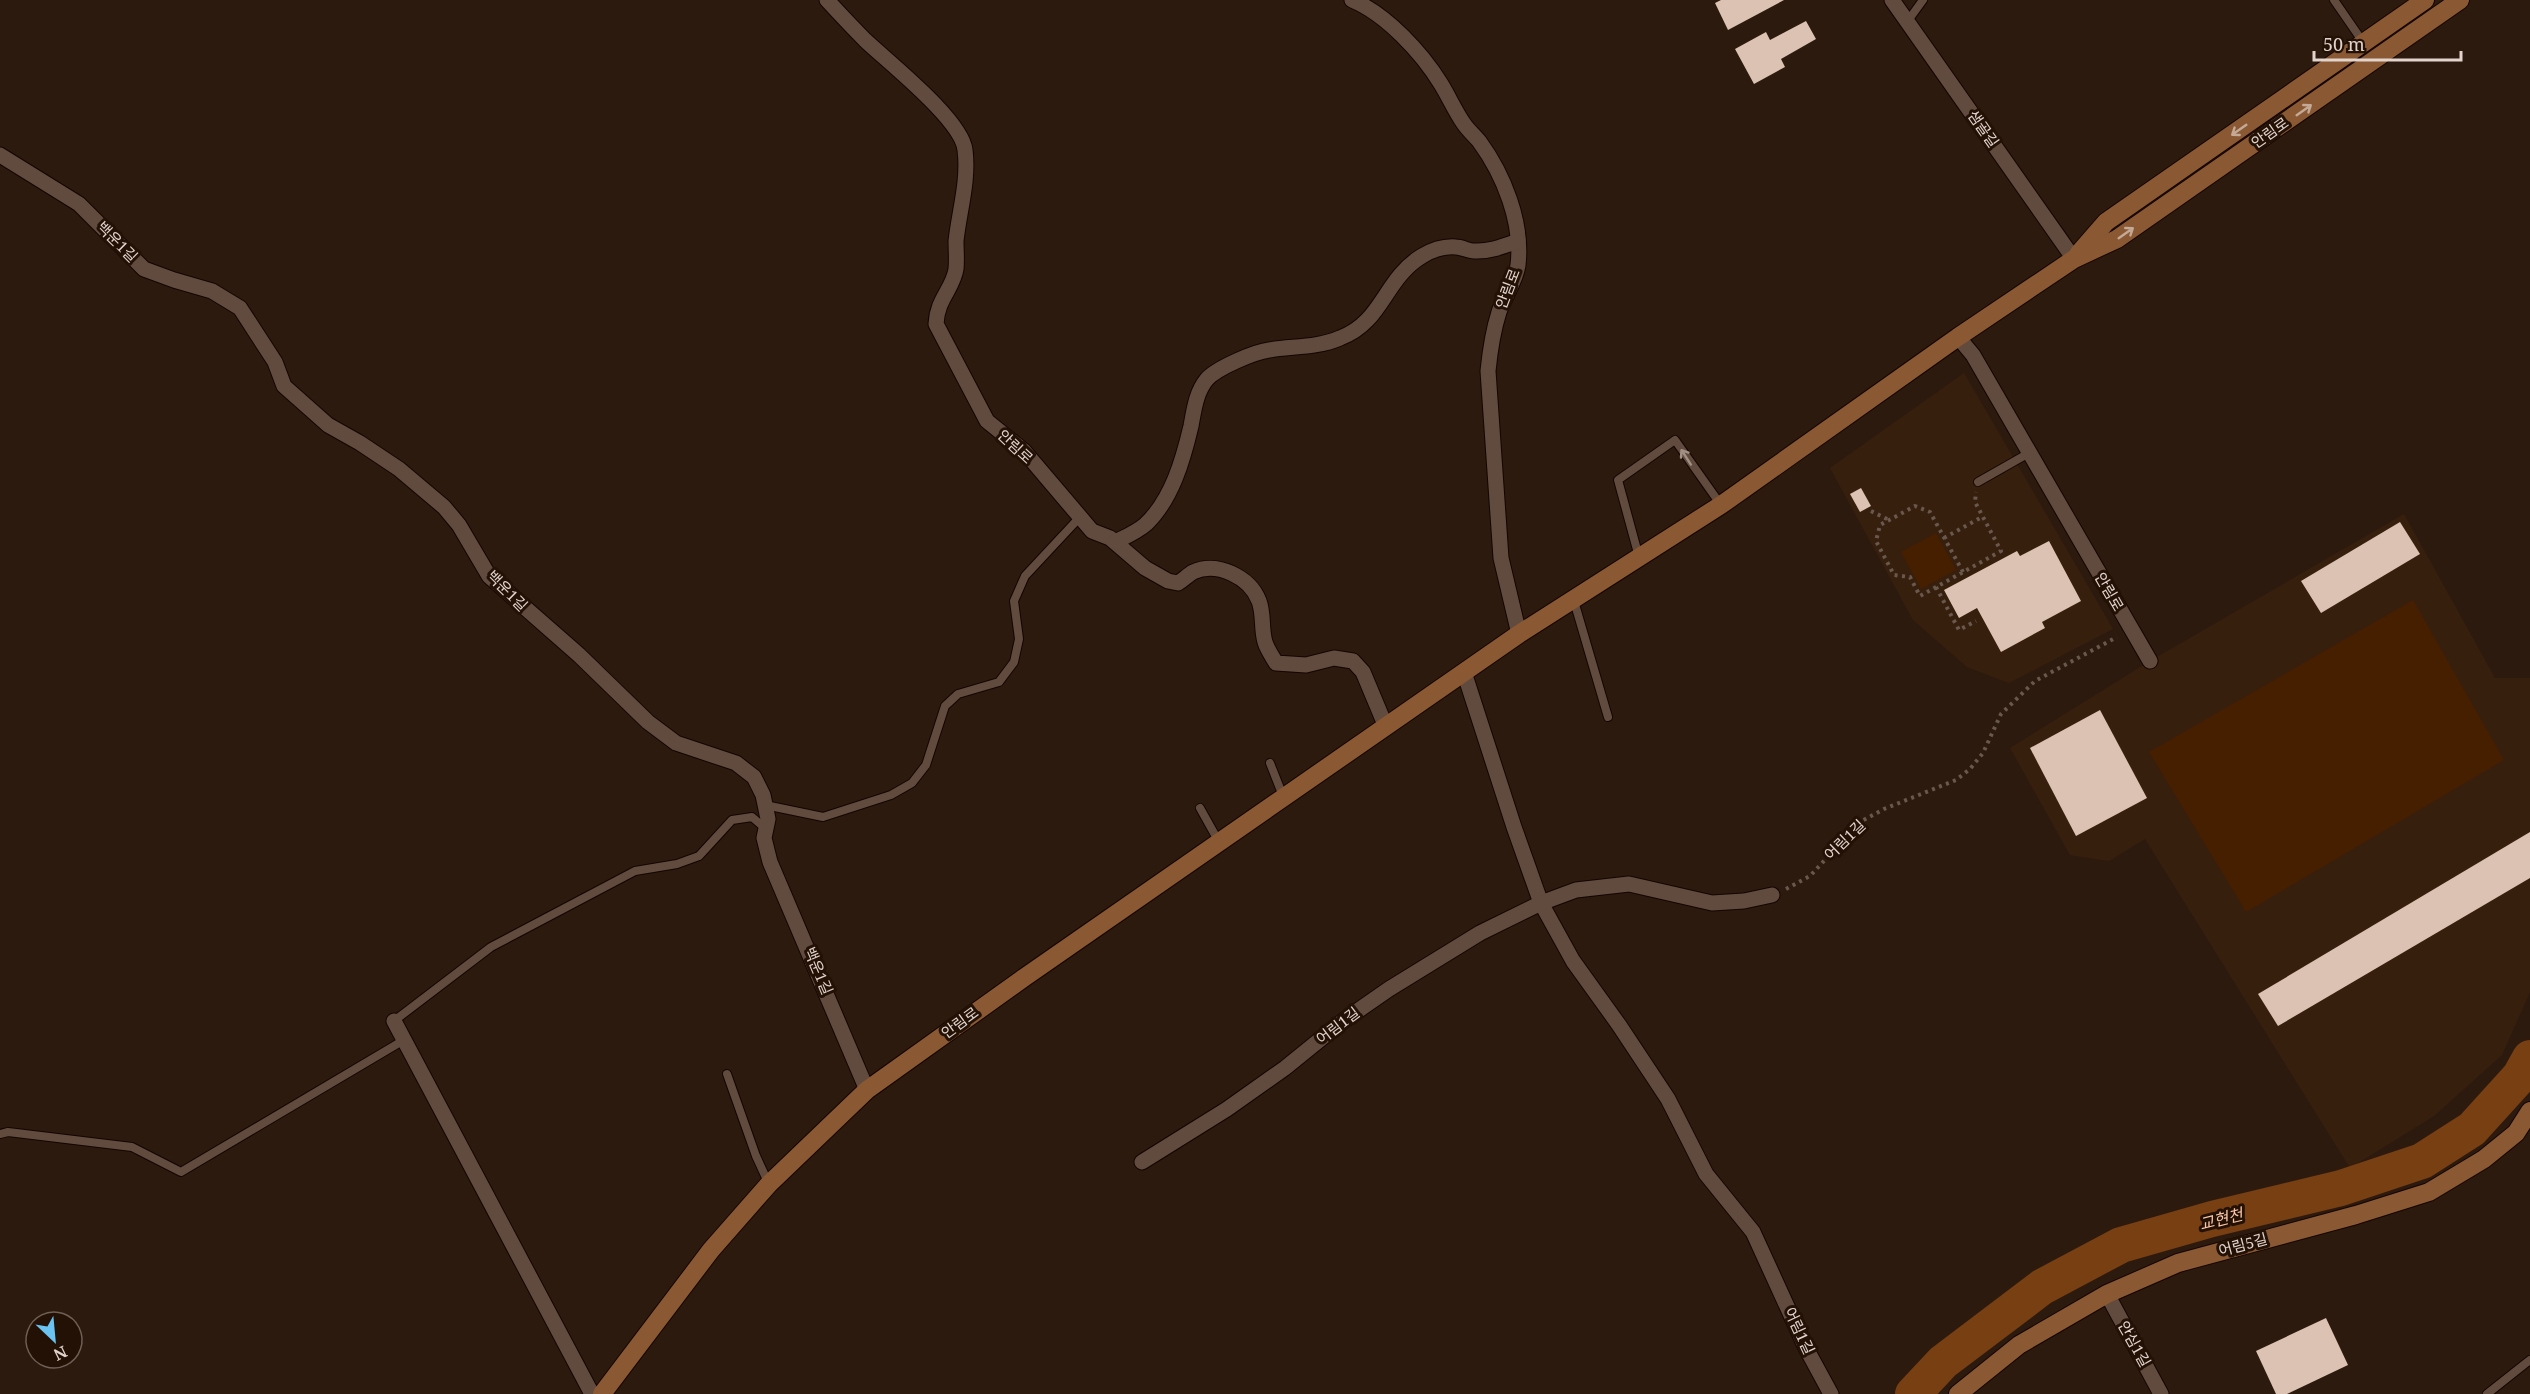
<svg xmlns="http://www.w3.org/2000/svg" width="2530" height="1394" viewBox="0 0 2530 1394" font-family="'Noto Serif','Noto Sans KR',serif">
<rect width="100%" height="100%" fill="#2d1a0e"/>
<!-- built -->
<g fill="#371f0e">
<path d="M1964,373L2113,629L2009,683L1967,667L1913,620L1830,468Z"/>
<path d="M2404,514L2495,678H2530V992L2502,1055L2434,1116L2350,1168L2145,839L2109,861L2070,855L2010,748L2150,661Z"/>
</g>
<!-- green -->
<g fill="#461e00">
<path d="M1936,533L1956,570L1921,589L1901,552Z"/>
<path d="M2413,600L2504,760L2246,912L2149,752Z"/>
</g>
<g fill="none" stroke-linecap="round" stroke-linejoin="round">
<!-- river -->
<path stroke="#783f13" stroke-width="36" d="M1913,1394L1943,1362L2042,1287L2121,1245L2212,1219L2341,1188L2422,1161L2472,1129L2520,1076L2530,1058"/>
</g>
<!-- building -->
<g fill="#dcc2b2">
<path d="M1721,0H1784L1728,30L1715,3Z"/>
<path d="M1806,21L1816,39L1781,59L1785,67L1754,84L1735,49L1766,32L1770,40Z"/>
<path d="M1861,488L1871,506L1860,512L1850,494Z"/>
<path d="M2400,522L2420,554L2321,613L2301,581Z"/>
<path d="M2049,541L2081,601L2042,622L2045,628L2001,652L1977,608L1959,618L1944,590L2017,551L2020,556Z"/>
<path d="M2100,710L2147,798L2076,836L2030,748Z"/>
<path d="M2530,832V878L2278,1026L2258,994Z"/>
<path d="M2326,1318L2348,1365L2287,1394H2276L2256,1351Z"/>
</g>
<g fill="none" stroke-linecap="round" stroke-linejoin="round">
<defs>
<g id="lane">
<path d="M2334,0L2363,42"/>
<path d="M1907,22L1923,0"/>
<path d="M1978,482L2029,453"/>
<path d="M1639,557L1618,480L1675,440L1721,505"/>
<path d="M1574,601L1608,717"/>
<path d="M1270,763L1283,796"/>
<path d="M765,805L823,817L891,795L912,783L926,765L945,706L958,694L999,682L1014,662L1019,639L1014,601L1025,576L1080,517"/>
<path d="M1200,808L1219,842"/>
<path d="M394,1021L491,947L635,871L677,864L699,856L732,820L752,817L766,829"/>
<path d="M727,1074L756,1156L768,1182"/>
<path d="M0,1134L8,1132L132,1147L181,1172L404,1040"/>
<path d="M2487,1394L2530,1360"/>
</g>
<g id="street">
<path d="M827,0C839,13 852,27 865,40C888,62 962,120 965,150C969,181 959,212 956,241C956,251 957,260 956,269C953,289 937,299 936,324L987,421L1024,451L1092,531L1110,538L1145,568L1168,581L1178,583C1183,580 1188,575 1193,572C1217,561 1250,577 1259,601C1264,614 1261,629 1265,642C1267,649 1272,656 1276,663L1306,665L1334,658L1353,661L1363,672L1386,727"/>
<path d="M1352,0C1386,14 1422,53 1441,84C1449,97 1455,111 1464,124C1468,130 1474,135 1479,141C1504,175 1523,223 1518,265C1516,281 1504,297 1499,312C1493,331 1490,351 1488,371L1501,558L1519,634"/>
<path d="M1892,0L2074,259"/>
<path d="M0,155L79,204L144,269L174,280L212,291L240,308L275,362L284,386L328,425L360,443L399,469L444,507L459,525L489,576L579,655L648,722L676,743L736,763L754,777L763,795L768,819L764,838L770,862L867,1090"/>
<path d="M1958,337L1973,355L2150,661"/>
<path d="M1115,542C1125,537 1137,532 1146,524C1172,499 1183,460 1191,426C1194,410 1196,392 1207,379C1217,368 1254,352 1269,350C1292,346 1317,348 1340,338C1383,322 1384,279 1422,256C1432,250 1444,246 1456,247C1462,247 1468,251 1474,251C1489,252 1504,246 1518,241"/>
<path d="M1464,672L1514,827L1541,903L1573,961L1619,1025L1668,1099L1706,1174L1753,1232L1806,1348L1831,1394"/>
<path d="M394,1021L592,1394"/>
<path d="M1142,1162L1227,1109L1285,1068L1343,1021L1389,989L1480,933L1541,903L1576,890L1629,884L1712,903L1744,901L1772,895"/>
<path d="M2107,1294L2161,1394"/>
</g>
<g id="secondary">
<path d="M2079,253L2106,222L2425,0"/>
<path d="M602,1394L711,1250L769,1184L867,1090L1025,977L1519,634L1721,505L1958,337L2074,259L2117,239L2460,0"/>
<path d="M1958,1394L2019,1345L2107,1294L2178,1263L2356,1215L2429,1192L2484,1159L2516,1133L2530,1111"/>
</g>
</defs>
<!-- lane casing -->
<use href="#lane" stroke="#140500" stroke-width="10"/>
<!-- street casing -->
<use href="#street" stroke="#140500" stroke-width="17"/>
<!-- secondary casing -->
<use href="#secondary" stroke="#140500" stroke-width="20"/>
<!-- path -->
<g stroke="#69584d" stroke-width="4" stroke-dasharray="3 4.5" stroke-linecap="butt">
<path d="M1871,511L1889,520"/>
<path d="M1944,538L1982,517"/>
<path d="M1963,572L1930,512L1915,506L1880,525L1876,541L1894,575L1910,577L1920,596L2001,551L1975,502L1976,492"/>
<path d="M1936,587L1959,630L1976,621"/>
<path d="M1786,889L1810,876L1860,822L1884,809L1956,780L1970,769L1983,753L2001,714L2035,681L2117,637"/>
</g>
<!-- lane -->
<use href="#lane" stroke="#614b3e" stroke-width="8"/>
<!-- street -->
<use href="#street" stroke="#614b3e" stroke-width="15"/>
<!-- secondary -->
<use href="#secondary" stroke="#8a5933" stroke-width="18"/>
</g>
<!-- one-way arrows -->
<defs><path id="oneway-shaft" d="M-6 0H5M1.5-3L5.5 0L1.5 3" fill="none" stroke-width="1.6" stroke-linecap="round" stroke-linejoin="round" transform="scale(1.5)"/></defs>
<g stroke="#c3a996">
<use href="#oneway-shaft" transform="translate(2304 110) rotate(-35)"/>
<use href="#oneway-shaft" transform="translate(2239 130) rotate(145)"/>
<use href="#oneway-shaft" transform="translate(2126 233) rotate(-35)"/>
</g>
<use stroke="#a29085" href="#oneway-shaft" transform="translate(1686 457) rotate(-123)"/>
<g text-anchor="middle" stroke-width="6" stroke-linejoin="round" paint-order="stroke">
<!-- street labels -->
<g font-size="15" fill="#e2d4cc" stroke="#231106">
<text transform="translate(1983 129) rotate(55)" y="5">샘골길</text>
<text transform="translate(2270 133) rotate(-35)" y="5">안림로</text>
<text transform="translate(117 242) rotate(45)" y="5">백운1길</text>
<text transform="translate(1508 289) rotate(-69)" y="5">안림로</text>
<text transform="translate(1015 447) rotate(43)" y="5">안림로</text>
<text transform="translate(507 591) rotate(45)" y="5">백운1길</text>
<text transform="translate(2109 592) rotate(60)" y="5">안림로</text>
<text transform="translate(1845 840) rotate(-44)" y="5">어림1길</text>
<text transform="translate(818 971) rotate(67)" y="5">백운1길</text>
<text transform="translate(960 1023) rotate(-36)" y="5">안림로</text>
<text transform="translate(1338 1026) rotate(-37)" y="5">어림1길</text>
<text transform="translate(2243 1245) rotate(-15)" y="5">어림5길</text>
<text transform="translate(1799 1331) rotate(65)" y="5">어림1길</text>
<text transform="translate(2134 1344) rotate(61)" y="5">안심1길</text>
</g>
<!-- water labels -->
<g font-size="16" font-style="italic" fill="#fdc8a7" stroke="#231106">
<text transform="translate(2221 1219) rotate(-14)" y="6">교현천</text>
</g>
</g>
<!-- north arrow -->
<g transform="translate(54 1340) rotate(154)"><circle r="28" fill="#231106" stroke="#6f5f55" stroke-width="1.5"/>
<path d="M0-4.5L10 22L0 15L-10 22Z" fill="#6ac3f1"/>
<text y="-9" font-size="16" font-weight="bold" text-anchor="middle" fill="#e2d4cc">N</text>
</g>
<!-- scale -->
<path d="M2314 51v9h147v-9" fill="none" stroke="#e2d4cc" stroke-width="3"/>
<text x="2323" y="51" font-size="18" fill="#e2d4cc" stroke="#231106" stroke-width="4.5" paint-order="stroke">50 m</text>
</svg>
